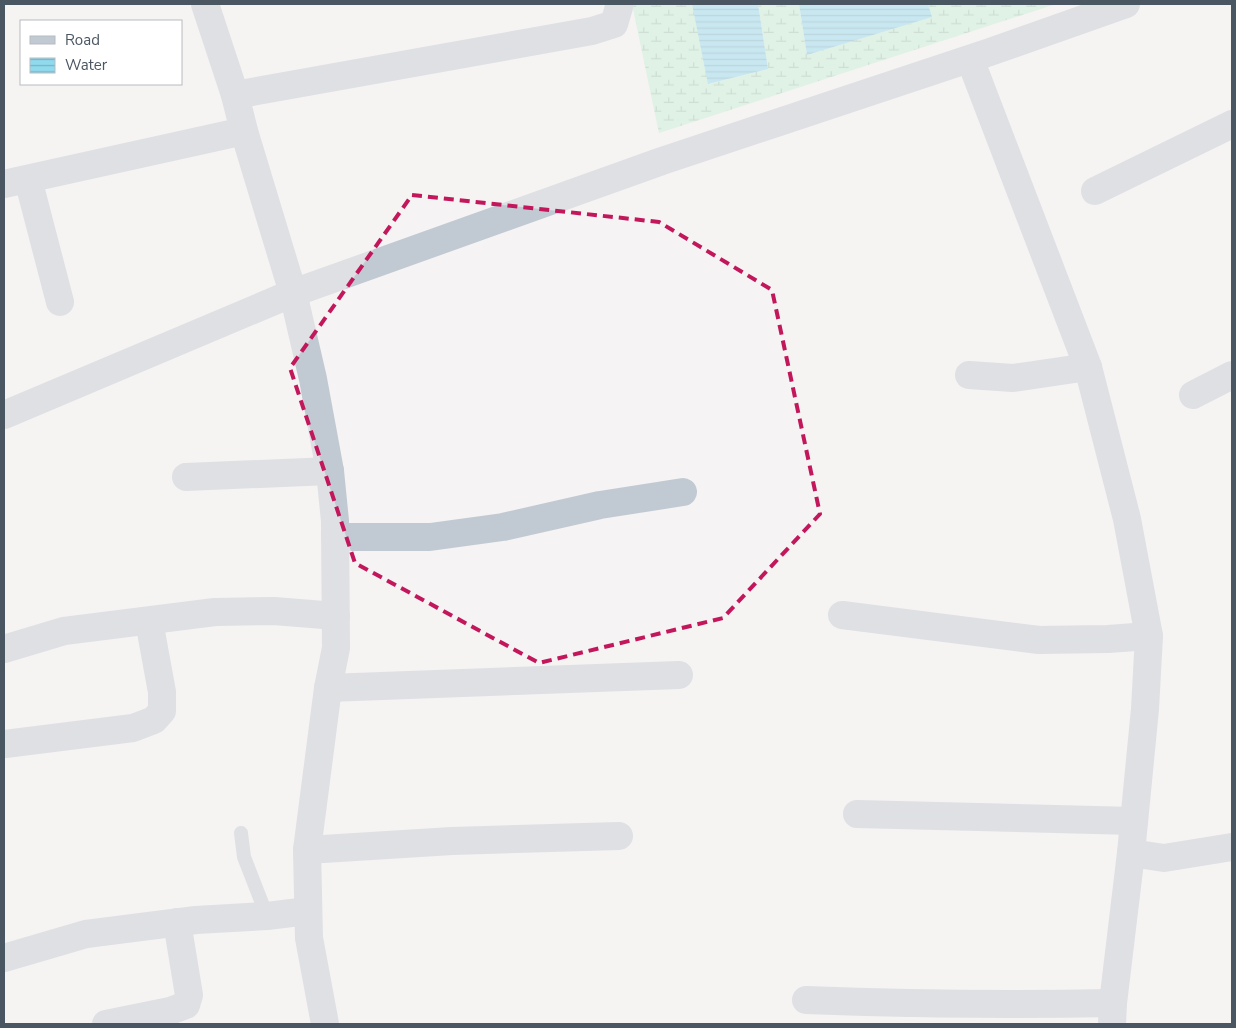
<svg xmlns="http://www.w3.org/2000/svg" width="1236" height="1028" viewBox="0 0 1236 1028" font-family="'Nunito Sans',sans-serif">
<defs>
<pattern id="wetland-marsh" width="20" height="14" patternUnits="userSpaceOnUse" patternTransform="scale(1.25)"><rect width="20" height="14" fill="#c3f1d5"/><path d="M1 5h8M5 5V1M11 12h8M15 12V8" fill="none" stroke="#a0c6b0"/></pattern>
<pattern id="water-rules" width="6" height="5" patternUnits="userSpaceOnUse" patternTransform="scale(1.25)"><rect width="6" height="5" fill="#90daee"/><path d="M0 2.5h6" fill="none" stroke="#78b4c4"/></pattern>
</defs>
<rect width="100%" height="100%" fill="#f5f3f3"/>
<!-- wetland -->
<path fill="url(#wetland-marsh)" d="M632,4H692L709,84L768,69L758,4H799L807,55L931,17L928,4H1056L659,133Z"/>
<!-- water -->
<g fill="url(#water-rules)">
<path d="M692,4H758L768,69L708,84Z"/>
<path d="M799,4H928L932,17L807,55Z"/>
</g>
<g fill="none" stroke-linecap="round" stroke-linejoin="round">
<!-- lane -->
<path stroke="#c1cad2" stroke-width="14" d="M241,833L244,857L267,916"/>
<!-- street -->
<g stroke="#c1cad2" stroke-width="28">
<path d="M205,4L235,95L244,131L293,293L313,379L330,471L335,521L336,648L328,688L307,850L309,938L325,1024"/>
<path d="M970,59L1088,367L1127,519L1149,636L1145,709L1131,853L1113,1003L1112,1024"/>
<path d="M235,95L592,31L614,24L619,7V4"/>
<path d="M28,179L60,302"/>
<path d="M4,184L244,131"/>
<path d="M1095,191L1232,124"/>
<path d="M969,375L1013,378L1088,367"/>
<path d="M1193,395L1232,375"/>
<path d="M4,415L293,293L662,161L990,52L1126,4"/>
<path d="M186,477L330,471"/>
<path d="M335,537H430L503,527L600,505L683,492"/>
<path d="M842,615L1039,640L1108,639L1149,636"/>
<path d="M4,649L64,631L215,612L274,611L336,616"/>
<path d="M328,688L679,675"/>
<path d="M5,744L133,728L154,720L162,711V692L149,621"/>
<path d="M857,814L1134,821"/>
<path d="M307,850L452,841L619,836"/>
<path d="M1131,853L1164,858L1232,847"/>
<path d="M4,958L86,934L196,920L267,916L308,911"/>
<path d="M806,1000C908,1004 1010,1005 1113,1003"/>
<path d="M106,1024L170,1011L186,1005L189,995L177,922"/>
</g>
</g>
<!-- marked area -->
<path d="M0 0H1236V1028H0ZM412,195L659,222L772,290L820,514L723,618L539,663L355,563L290,368Z" fill="#f5f3f3" fill-opacity=".55" fill-rule="evenodd"/>
<path fill="none" stroke="#c2185b" stroke-width="4" stroke-dasharray="10 6" stroke-linejoin="round" d="M412,195L659,222L772,290L820,514L723,618L539,663L355,563L290,368Z"/>
<!-- border -->
<rect width="1236" height="1028" fill="none" stroke="#4a5661" stroke-width="10"/>
<!-- legend -->
<rect x="20" y="20" width="162" height="65" fill="#ffffff" stroke="#b7bbc0"/>
<rect x="30" y="36" width="25" height="8" fill="#c1cad2" stroke="#b7bbc0"/>
<text x="65" y="45" font-size="15" fill="#4a5661">Road</text>
<rect x="30" y="58" width="25" height="15" fill="url(#water-rules)" stroke="#b7bbc0"/>
<text x="65" y="70" font-size="15" fill="#4a5661">Water</text>
</svg>
